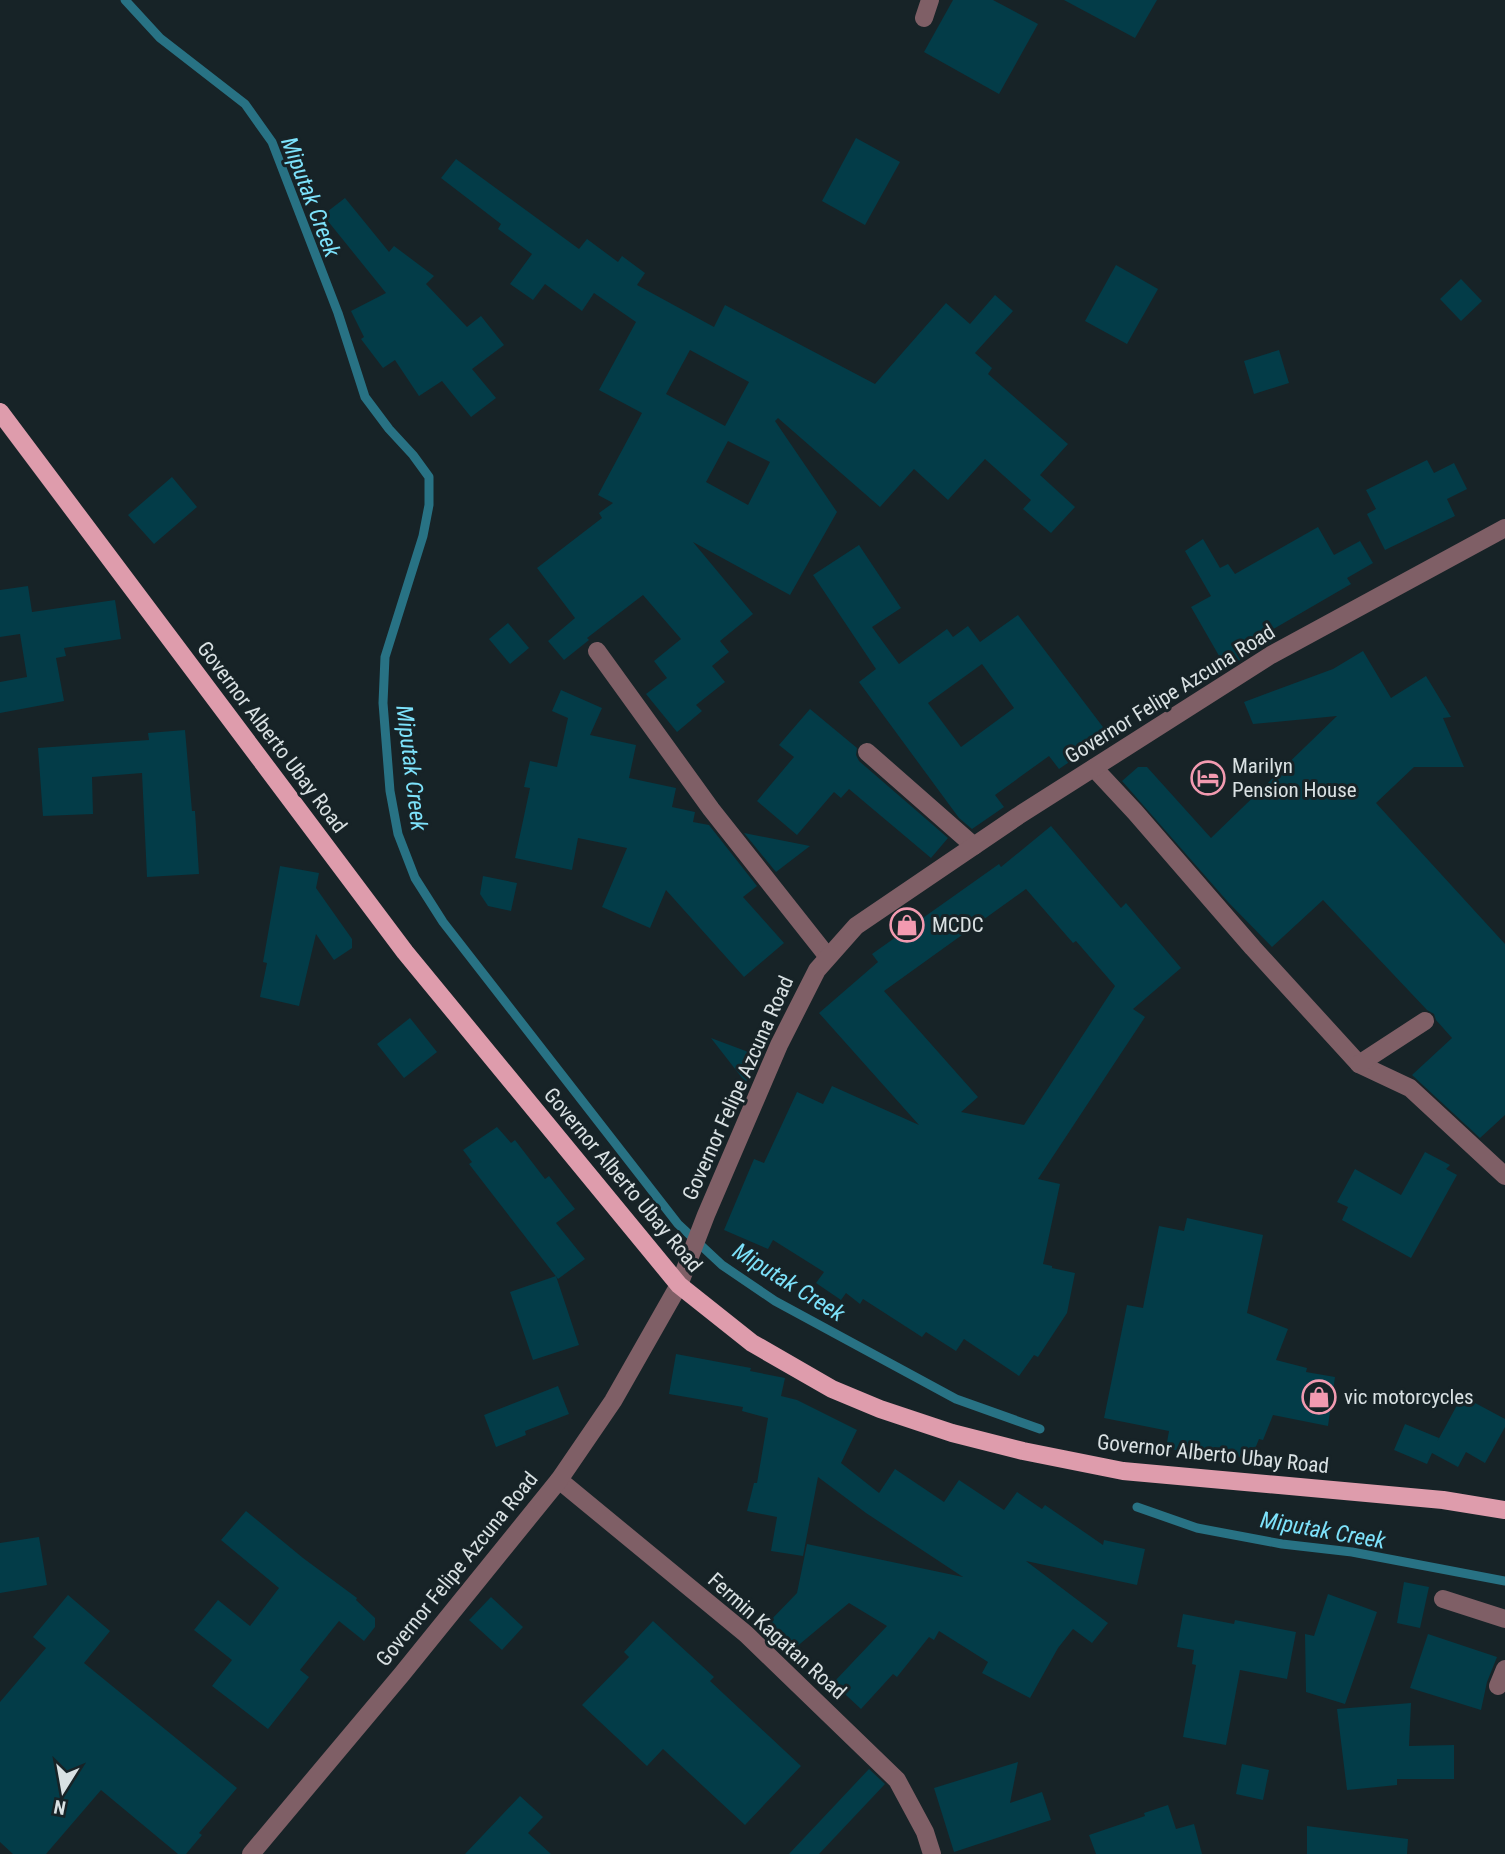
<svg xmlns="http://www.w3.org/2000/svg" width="1505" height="1854" viewBox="0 0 1505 1854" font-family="'Roboto Condensed',sans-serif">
<rect width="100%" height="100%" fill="#172327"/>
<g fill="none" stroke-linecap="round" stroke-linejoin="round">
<!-- stream -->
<g stroke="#287284" stroke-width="9">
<path d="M125,0L160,38L245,104L272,142L338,313L365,397L389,429L413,455L429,477V505L423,536L385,657L383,703L390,791L398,834L415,878L443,922L678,1224L722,1265L775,1301L956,1399L1040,1429"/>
<path d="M1137,1507L1197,1528L1282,1544L1352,1552L1505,1581"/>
</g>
</g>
<!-- building -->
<g fill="#033c48" fill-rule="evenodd">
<path d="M953,0H993L1038,24L999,94L924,52Z"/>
<path d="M1064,0H1157L1135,38Z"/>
<path d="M856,138L900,162L865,225L822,201Z"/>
<path d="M456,159L579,249L587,239L618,262L622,256L645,273L637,285L714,327L725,305L875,384L946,303L970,324L995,295L1013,311L975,353L992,368L988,374L1068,444L1040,475L1075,507L1051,533L1023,509L1031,500L985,459L948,500L914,469L880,507L778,418L775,421L837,512L790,595L693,542L753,614L720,641L729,652L712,666L725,682L696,705L702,711L677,732L646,694L667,678L654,661L681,639L643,595L587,638L589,640L564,660L548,641L575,618L537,568L602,518L599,513L613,503L598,495L642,413L599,390L636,322L594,293L582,311L545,284L533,300L510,284L532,254L498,229L501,224L441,178ZM690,350L749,382L725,426L666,394ZM728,441L770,462L748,505L706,482Z"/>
<path d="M345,198L389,252L394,246L434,276L426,284L467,327L481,316L504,345L472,369L496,398L471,417L442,381L419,396L395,360L383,368L361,339L364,337L351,311L386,293L323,215Z"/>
<path d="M1116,265L1158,289L1127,344L1085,321Z"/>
<path d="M1461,279L1482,301L1461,321L1440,299Z"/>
<path d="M1279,350L1289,383L1254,394L1244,361Z"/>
<path d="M1427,460L1434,473L1454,463L1467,489L1447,499L1455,516L1385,550L1367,514L1376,509L1366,490Z"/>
<path d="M172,477L197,507L154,544L128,515Z"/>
<path d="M1318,527L1334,555L1360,541L1373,563L1347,578L1351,584L1270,631L1275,640L1226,668L1191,607L1211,596L1185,551L1203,539L1220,568L1228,564L1235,574Z"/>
<path d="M859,545L901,608L872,627L899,664L947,629L953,637L968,626L980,642L1018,615L1109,735L1059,769L1049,756L995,795L1004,807L972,829L959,818L859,682L876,669L813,575ZM982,664L1014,708L961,747L928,703Z"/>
<path d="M28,586L32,612L115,600L121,639L64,648L66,656L56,658L64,701L0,713V682L27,677L20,634L0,637V590Z"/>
<path d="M508,623L529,648L510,664L489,639Z"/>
<path d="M1363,651L1391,698L1426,676L1451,717L1443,718L1464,767H1414L1376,803L1505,944V1115L1480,1138L1412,1075L1452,1038L1436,1020L1434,1014L1427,1010L1323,900L1272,947L1228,902L1122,781L1138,767H1147L1211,838L1337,716L1253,724L1244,702L1333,669Z"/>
<path d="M561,690L602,708L590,735L636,745L629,778L676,788L672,807L695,812L693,822L709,825L757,886L743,897L784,943L744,977L666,890L650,928L602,907L627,848L578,838L572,870L515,858L530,788L524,787L530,761L557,767L568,718L552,711Z"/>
<path d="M810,709L857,748L856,755L859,761L948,838L931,858L849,789L841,798L834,792L797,835L757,801L794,757L779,745Z"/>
<path d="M185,730L192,811H195L199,874L147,877L142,773L92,777L93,814L43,816L38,748L149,740L148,733Z"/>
<path d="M1051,826L1121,908L1126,903L1181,968L1133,1009L1145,1017L1038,1179L1060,1184L1043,1264L1052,1266V1268L1075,1273L1067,1313L1038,1357L1034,1355L1019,1376L964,1339L956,1351L926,1332L922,1337L863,1299L860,1304L846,1293L841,1300L816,1283L824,1272L773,1240L768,1249L724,1230L754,1159L764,1163L797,1092L823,1104L832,1086L919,1125L819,1013L878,962L872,954L999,864L1001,867ZM1026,889L1073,943L1076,941L1115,986L1024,1125L961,1112L978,1097L884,991Z"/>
<path d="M744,833L810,846L776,872Z"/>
<path d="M280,866L319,873L316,888L352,939V948L334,960L316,934L299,1006L260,997L267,963L263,962Z"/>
<path d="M483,876L517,883L511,911L488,906L480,894Z"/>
<path d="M410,1018L437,1052L404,1078L377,1044Z"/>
<path d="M711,1038L759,1056L746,1083Z"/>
<path d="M497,1127L511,1143L515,1140L545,1179L549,1176L575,1209L556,1223L585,1259L558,1279L469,1164L472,1162L463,1150Z"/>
<path d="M1425,1152L1450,1165L1446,1169L1457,1175L1411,1258L1342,1220L1348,1207L1337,1202L1355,1169L1401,1195Z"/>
<path d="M1187,1218L1263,1235L1247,1313L1288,1329L1276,1360L1307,1368L1306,1372L1335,1377L1328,1426L1273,1415L1263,1440L1259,1439L1250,1461L1214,1447L1211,1458L1166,1448L1169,1431L1104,1418L1127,1305L1143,1308L1159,1226L1184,1231Z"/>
<path d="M556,1276L579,1345L533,1360L510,1292Z"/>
<path d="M676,1354L751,1368L750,1371L785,1378L781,1396L797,1400L857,1430L841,1463L879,1493L895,1469L944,1502L959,1480L1004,1510L1017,1492L1042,1509L1045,1505L1103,1545L1104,1540L1145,1549L1137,1585L1026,1561L1108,1623L1092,1643L1073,1629L1058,1648L1030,1698L982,1673L988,1662L939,1631L934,1640L929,1637L897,1677L893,1674L861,1709L833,1683L887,1626L849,1603L795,1648L769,1622L797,1593L807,1544L963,1577L866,1513L818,1477L803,1556L771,1551L777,1517L747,1511L754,1483H757L768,1418L742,1411L743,1407L669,1394Z"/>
<path d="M558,1386L569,1414L525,1431L526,1435L496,1447L484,1415Z"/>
<path d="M1462,1396L1505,1419V1427L1485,1463L1466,1452L1458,1467L1432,1453L1427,1464L1394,1450L1405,1424L1439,1438L1437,1442Z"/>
<path d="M246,1511L303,1558L357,1598L356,1600L375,1618V1627L364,1641L339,1621L300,1670L309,1677L268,1729L212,1686L232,1660L194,1630L218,1600L250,1626L279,1588L221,1540Z"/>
<path d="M39,1537L47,1585L0,1593V1543Z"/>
<path d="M1404,1582L1429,1587L1420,1628L1397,1623Z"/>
<path d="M1328,1594L1377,1612L1345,1704L1306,1692L1305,1634L1314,1636Z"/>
<path d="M68,1595L110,1631L84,1663L237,1788L199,1833L202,1835L186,1854H178L101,1790L46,1854H13L0,1842V1702L46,1648L33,1637Z"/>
<path d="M491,1597L523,1627L502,1650L469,1620Z"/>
<path d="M1183,1614L1234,1624L1235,1620L1296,1632L1287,1679L1240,1670L1226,1745L1183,1737L1196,1665L1192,1664L1194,1650L1177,1647Z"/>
<path d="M653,1621L714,1677L710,1681L801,1766L745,1825L663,1749L647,1766L582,1705L629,1657L624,1652Z"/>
<path d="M1428,1634L1497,1657L1487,1682L1481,1710L1410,1688Z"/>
<path d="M1411,1703L1409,1746L1454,1745V1779H1397V1785L1347,1790L1337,1709Z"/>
<path d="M1018,1762L1010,1803L1042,1792L1051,1820L954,1852L934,1788Z"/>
<path d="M1242,1764L1269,1770L1263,1800L1236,1794Z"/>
<path d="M869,1769L885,1784L819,1854H789Z"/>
<path d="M520,1796L543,1817L528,1833L551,1854H465Z"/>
<path d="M1168,1805L1176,1829L1194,1824L1202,1854H1096L1089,1835L1145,1816L1144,1813Z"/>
<path d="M1307,1826L1408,1839L1407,1854H1307Z"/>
</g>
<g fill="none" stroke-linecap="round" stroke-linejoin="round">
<!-- minor -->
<g stroke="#7f5f66" stroke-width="18">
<path d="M924,18L930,0"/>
<path d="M597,651L711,809L828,957"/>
<path d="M867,752L974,846"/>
<path d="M1094,768L1135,812L1253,948L1359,1064L1410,1088L1505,1176"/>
<path d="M1359,1064L1425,1021"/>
<path d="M559,1480L746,1634L897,1780L925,1832L932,1854"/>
<path d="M1443,1599L1505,1619"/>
<path d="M1498,1686L1505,1669"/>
<path d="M251,1854L402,1674L559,1480L613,1401L679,1285L706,1215L779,1045L817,970L856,926L1018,816L1271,655L1505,528"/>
</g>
<!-- major -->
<path stroke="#de9cac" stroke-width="18" d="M0,412L405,952L679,1285L752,1343L832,1389L880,1409L952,1433L1023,1451L1123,1471L1443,1500L1505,1510"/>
</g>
<!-- icons -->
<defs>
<symbol id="hotel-ring" viewBox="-11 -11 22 22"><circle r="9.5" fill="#172327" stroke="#f29ab0" stroke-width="1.5"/><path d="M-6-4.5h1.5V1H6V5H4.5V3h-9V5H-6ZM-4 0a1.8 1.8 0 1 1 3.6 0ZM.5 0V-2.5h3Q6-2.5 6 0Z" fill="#f29ab0"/></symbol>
<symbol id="shop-ring" viewBox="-11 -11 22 22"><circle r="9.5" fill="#172327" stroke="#f29ab0" stroke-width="1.5"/><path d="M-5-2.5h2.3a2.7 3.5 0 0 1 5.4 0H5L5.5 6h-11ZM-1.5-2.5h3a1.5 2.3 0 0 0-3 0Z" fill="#f29ab0"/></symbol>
</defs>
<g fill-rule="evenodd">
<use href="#hotel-ring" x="1189" y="759" width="38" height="38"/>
<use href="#shop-ring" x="888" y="906" width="38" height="38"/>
<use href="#shop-ring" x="1300" y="1378" width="38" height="38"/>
</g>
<g text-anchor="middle" stroke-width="6" stroke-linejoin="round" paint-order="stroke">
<!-- street labels -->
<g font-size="21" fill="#d9e1e3" stroke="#172327">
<text transform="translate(1170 694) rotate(-32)" y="7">Governor Felipe Azcuna Road</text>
<text transform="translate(272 737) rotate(53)" y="7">Governor Alberto Ubay Road</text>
<text transform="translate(738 1088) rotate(-66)" y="7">Governor Felipe Azcuna Road</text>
<text transform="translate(623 1180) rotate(50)" y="7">Governor Alberto Ubay Road</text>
<text transform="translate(1213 1454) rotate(6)" y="7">Governor Alberto Ubay Road</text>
<text transform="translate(457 1569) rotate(-51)" y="7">Governor Felipe Azcuna Road</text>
<text transform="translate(777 1636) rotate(42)" y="7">Fermin Kagatan Road</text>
</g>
<!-- poi labels -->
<g font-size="21" fill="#d9e1e3" stroke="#172327" text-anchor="start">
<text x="1232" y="773">Marilyn<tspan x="1232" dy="24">Pension House</tspan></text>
<text x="932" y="932">MCDC</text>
<text x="1344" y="1404">vic motorcycles</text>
</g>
<!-- water labels -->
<g font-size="23" font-style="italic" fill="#7de2fb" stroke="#172327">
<text transform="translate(311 197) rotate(69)" y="8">Miputak Creek</text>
<text transform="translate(412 768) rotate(83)" y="8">Miputak Creek</text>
<text transform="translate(789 1282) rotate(32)" y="8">Miputak Creek</text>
<text transform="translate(1323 1530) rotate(10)" y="8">Miputak Creek</text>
</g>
</g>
<!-- north arrow -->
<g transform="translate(63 1791) rotate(191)" stroke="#172327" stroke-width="5" paint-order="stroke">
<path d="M0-5L12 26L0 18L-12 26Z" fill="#d9e1e3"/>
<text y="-10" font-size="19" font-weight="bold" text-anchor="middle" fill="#d9e1e3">N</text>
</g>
</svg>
